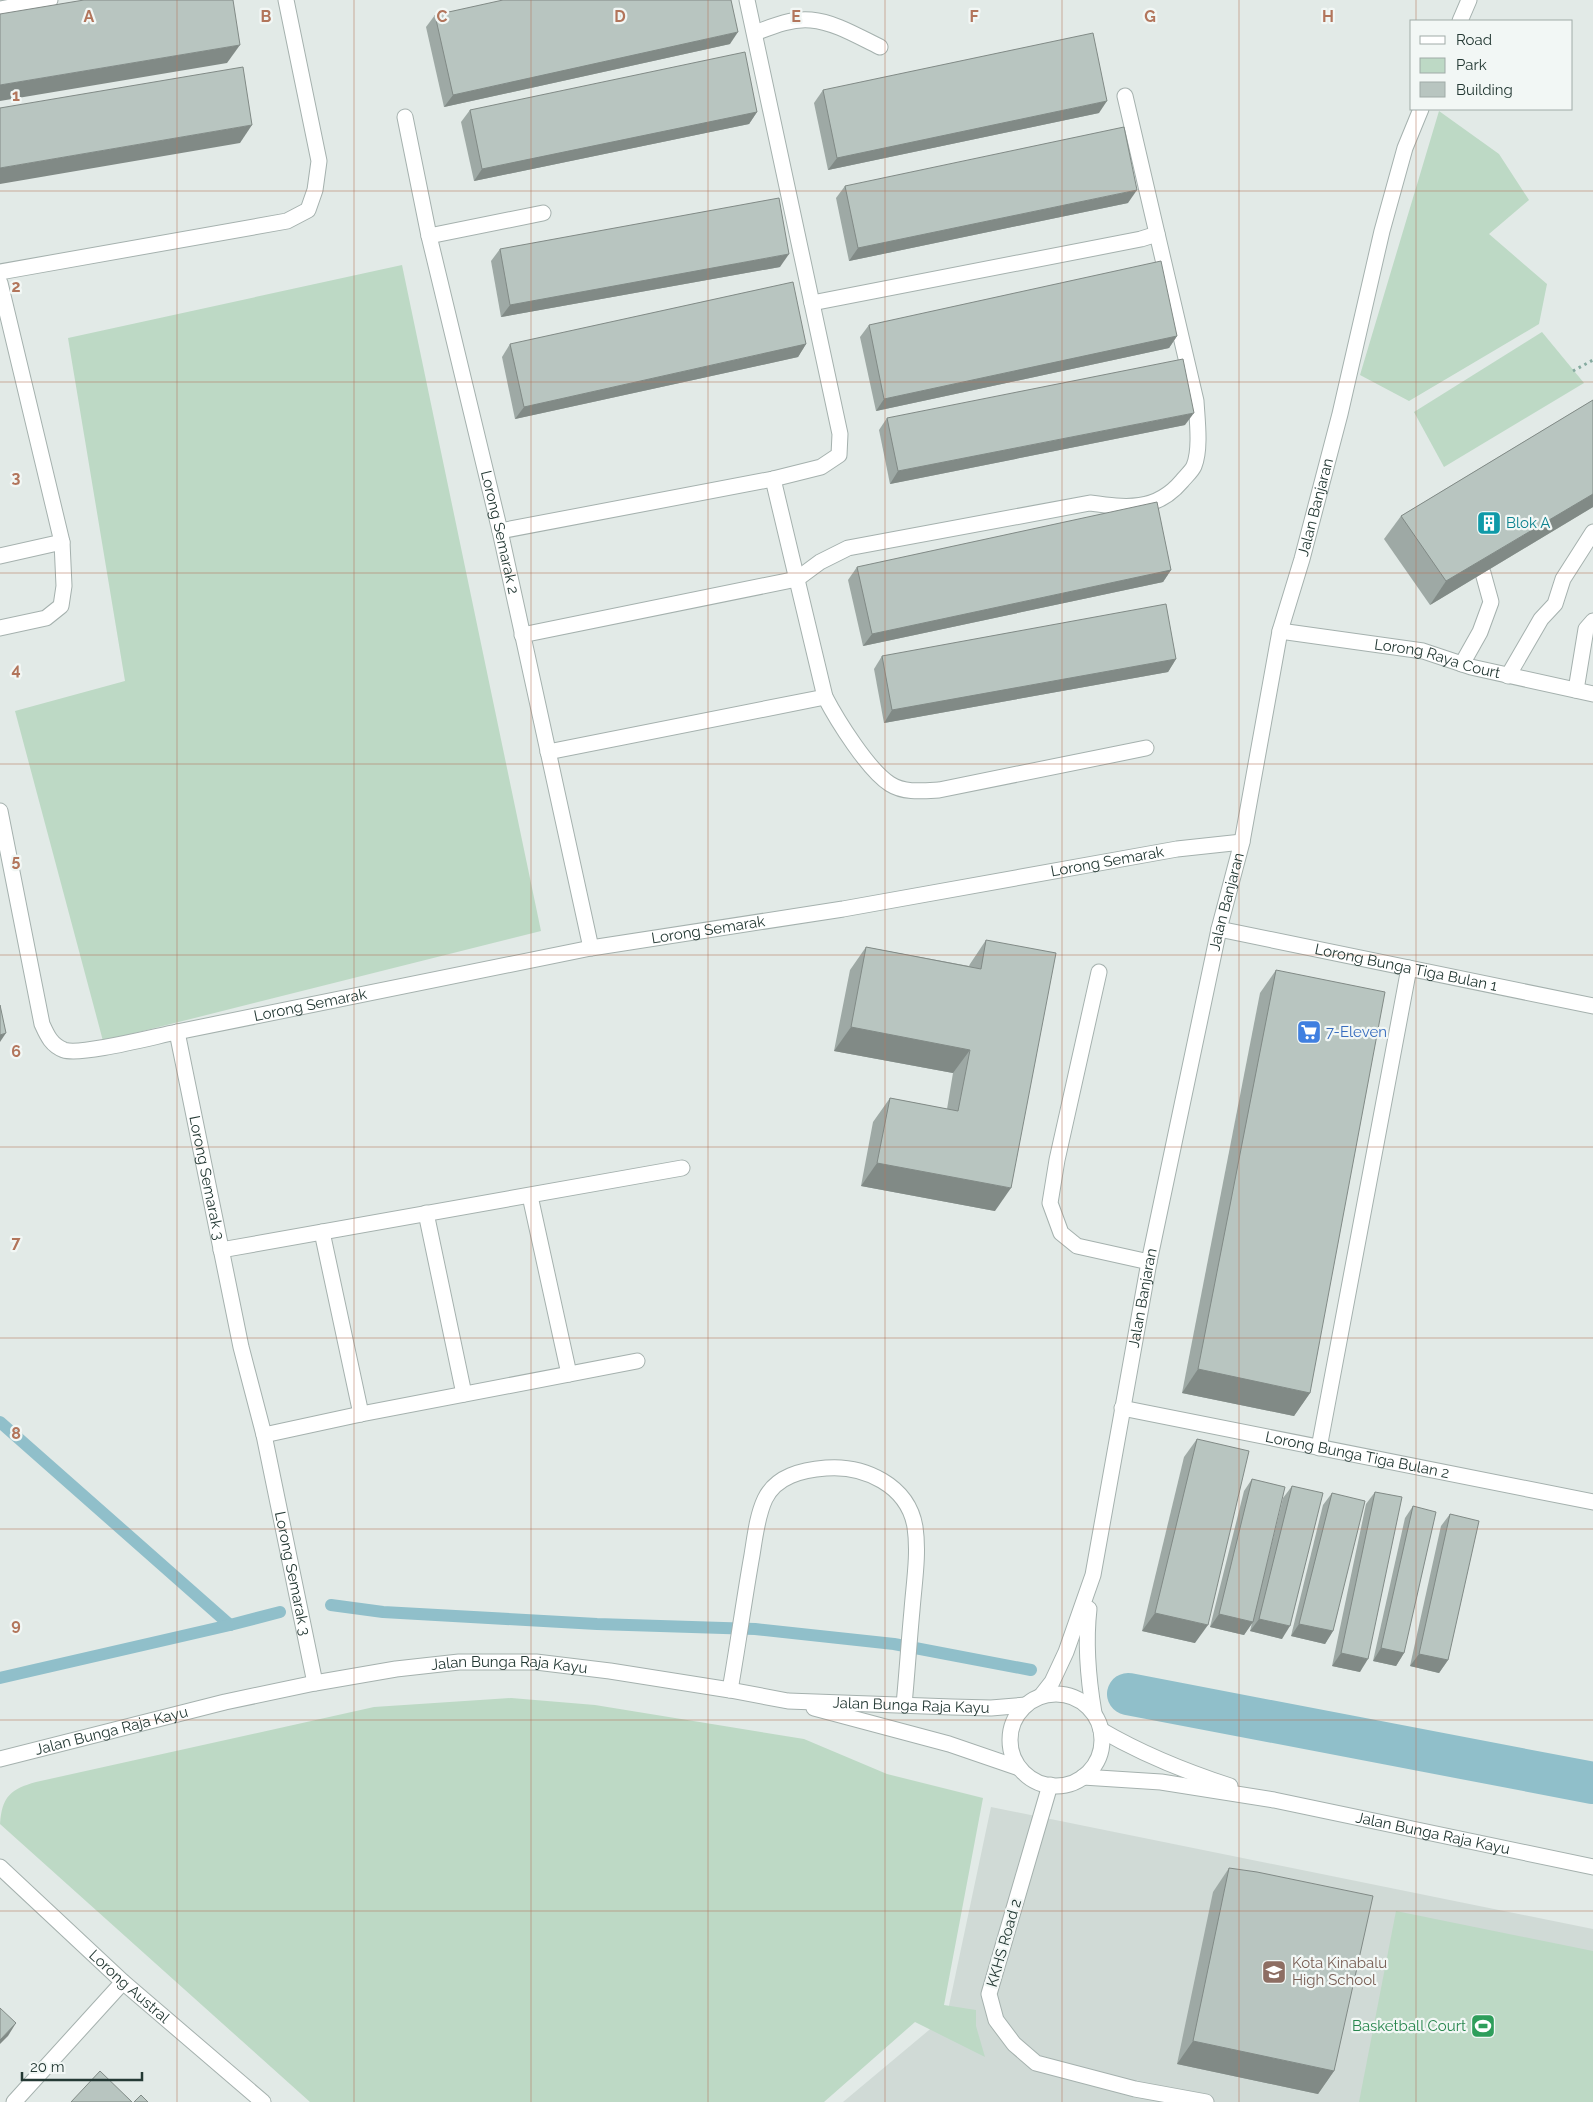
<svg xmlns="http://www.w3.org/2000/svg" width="1593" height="2102" viewBox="0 0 1593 2102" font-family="Raleway,sans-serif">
<rect width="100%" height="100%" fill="#e2eae7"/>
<!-- built -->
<path fill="#d0dad6" d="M991,1807L1593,1929V2102H843L947,2015Z"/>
<!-- green -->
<g fill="#bdd9c5">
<path d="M1439,111L1499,154L1529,200L1489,234L1547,284L1539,324L1409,401L1360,375Z"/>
<path d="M402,265L541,931L103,1041L15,711L125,681L68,338Z"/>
<path d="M1542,332L1584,383L1444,467L1414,412Z"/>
<path d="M511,1698L595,1705L804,1739L887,1774L983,1798L944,2005L976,2010V2026L985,2057L915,2022L824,2102H310L0,1824C2,1796 11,1789 36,1782L374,1707Z"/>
<path d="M1396,1911L1593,1951V2102H1359Z"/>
</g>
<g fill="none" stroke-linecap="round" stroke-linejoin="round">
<!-- stream -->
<g stroke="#90bfca" stroke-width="12">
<path d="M0,1422L230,1625"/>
<path d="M331,1605L383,1612L597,1624L755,1629L894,1644L1031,1670"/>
<path d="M0,1678L230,1625L280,1612"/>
<path d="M1114,1690L1128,1694"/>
</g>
<!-- canal -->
<path stroke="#90bfca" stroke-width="42" d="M1128,1694L1593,1783"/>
<defs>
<g id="service">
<path d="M755,33C773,26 792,18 811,20C835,22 859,37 880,47"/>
<path d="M429,236L543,213"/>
<path d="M0,283L62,542L0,556"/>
<path d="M773,479L825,697"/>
<path d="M0,628L46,618L61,606L64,586L62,542"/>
<path d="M522,635L797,579"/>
<path d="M548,752L825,697C837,720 868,770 890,784C904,793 922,791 939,790L1146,748"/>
<path d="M1099,972L1057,1160L1050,1203L1061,1233L1077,1246L1149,1262"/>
<path d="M530,1196L569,1374"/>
<path d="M426,1213L464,1394"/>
<path d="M322,1232L361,1414"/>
<path d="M221,1250L682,1168"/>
<path d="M264,1435L361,1414L637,1361"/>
<path d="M1319,1448L1409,968"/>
<path d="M730,1690C738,1645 744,1600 752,1555C755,1537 757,1516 765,1499C776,1476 802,1470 826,1468C864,1465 908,1485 915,1527C919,1554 914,1583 912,1610C909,1642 907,1673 904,1705"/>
<path d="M1050,1785L989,1994L996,2020L1014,2044L1036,2063L1135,2089L1206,2102"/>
</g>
<g id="minor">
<path d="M0,9L50,0"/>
<path id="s1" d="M405,117L429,236L500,531L591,948"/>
<path d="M0,272L287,221L308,210L315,190L319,161L286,0"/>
<path d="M812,303L1141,239L1157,234"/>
<path d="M500,531L773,479L821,467L839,455L840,434L747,0"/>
<path d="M797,579L820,562L848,548L1090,503C1126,508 1156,512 1182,481C1185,477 1192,471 1194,466C1201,449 1197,419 1196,401L1125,96"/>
<path id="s2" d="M1280,631L1423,651L1471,667L1593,694"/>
<path d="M1462,664L1480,632L1491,602L1483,573"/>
<path d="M1508,676L1541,619L1555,604L1563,579L1593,532"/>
<path d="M1576,690L1586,629L1593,621"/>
<path id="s3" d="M0,811L42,1024C47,1035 51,1045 64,1050C81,1056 156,1036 177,1032L241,1347L264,1435L315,1683"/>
<path id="s4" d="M1219,929L1593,1006"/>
<path id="s5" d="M177,1032L591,948L843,909L1177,849L1242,842"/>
<path id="s6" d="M1122,1408L1593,1502"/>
<path d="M814,1708L949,1744L1019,1768"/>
<path id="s7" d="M0,1759L225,1702L315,1683L396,1669L459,1662H536L610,1671L730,1690L788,1701L952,1707L991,1708L1026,1705"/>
<path id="s8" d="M0,1867L123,1982L263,2102"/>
<path d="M14,2102L123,1982"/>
</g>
<g id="tertiary">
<path d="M1460,21L1469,0"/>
<path d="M1089,1609C1085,1644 1088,1678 1094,1713"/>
<circle cx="1056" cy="1740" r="46"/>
<path id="s9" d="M1041,1696L1052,1682L1066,1652L1093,1575L1149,1262L1219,929L1242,842L1280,631L1302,559L1340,414L1382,231L1405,148L1421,109"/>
<path d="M1101,1730C1142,1754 1184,1771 1230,1786"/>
<path id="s10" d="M1083,1777L1161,1782L1274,1800L1593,1867"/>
</g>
</defs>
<!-- service casing -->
<use href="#service" stroke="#a5b1ae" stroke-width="17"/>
<!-- minor casing -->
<use href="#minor" stroke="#a5b1ae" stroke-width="17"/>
<!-- tertiary casing -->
<use href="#tertiary" stroke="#a5b1ae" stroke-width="17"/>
<!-- path -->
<path stroke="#86aba0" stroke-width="3" stroke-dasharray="2.5 4" stroke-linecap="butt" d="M1573,371L1593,360"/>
<!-- service -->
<use href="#service" stroke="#fff" stroke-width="15"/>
<!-- minor -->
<use href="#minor" stroke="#fff" stroke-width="15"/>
<!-- tertiary -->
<use href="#tertiary" stroke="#fff" stroke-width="15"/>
</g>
<!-- wall -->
<g fill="#9ea9a5">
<path d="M435,15L730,44L444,107L426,27Z"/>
<path d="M823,90L1099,113L828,170L814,103Z"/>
<path d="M470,110L757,112L749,124L474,181L461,122Z"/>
<path d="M845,186L1128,203L849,261L836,198Z"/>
<path d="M500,249L780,267L501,317L491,261Z"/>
<path d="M869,325L1177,336L1169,348L876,411L860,337Z"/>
<path d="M510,344H806L798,357L515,419L502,357Z"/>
<path d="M1593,400V507L1430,605L1384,539L1401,516Z"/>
<path d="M887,418L1185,425L890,484L879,430Z"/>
<path d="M857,567L1171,570L1163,582L863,646L848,580Z"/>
<path d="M882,656L1176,659L1168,672L884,723L874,669Z"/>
<path d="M986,940L995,1211L861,1186L873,1122L890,1098L947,1109L953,1073L834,1051L850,970L866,947L969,966L970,964Z"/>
<path d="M1276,970L1310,1393L1294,1416L1182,1393L1260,993Z"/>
<path d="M1197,1439L1195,1643L1142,1631L1184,1457Z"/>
<path d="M1252,1479L1263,1579L1283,1498L1292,1486L1282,1639L1250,1631L1252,1623L1244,1635L1210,1627L1244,1491Z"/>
<path d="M1375,1492L1360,1672L1332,1666L1366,1504Z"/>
<path d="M1332,1493L1333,1631L1325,1644L1291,1636L1323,1505Z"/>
<path d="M1413,1506L1404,1653L1396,1666L1373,1661L1405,1518Z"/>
<path d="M1450,1514L1448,1660L1439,1673L1410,1666L1441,1526Z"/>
<path d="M1229,1868L1334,2071L1318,2094L1177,2064L1213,1892Z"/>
</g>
<!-- shaded-wall -->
<g fill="#818a86">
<path d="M738,32L730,44L444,107L453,95Z"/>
<path d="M240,45L227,63L0,101V85Z"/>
<path d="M1107,101L1099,113L828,170L837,158Z"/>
<path d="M757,112L749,124L474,181L482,169Z"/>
<path d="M252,125L240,143L0,184V168Z"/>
<path d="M1137,190L1128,203L849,261L858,248Z"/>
<path d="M789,254L780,267L501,317L510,305Z"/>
<path d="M1177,336L1169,348L876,411L884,399Z"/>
<path d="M806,344L798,357L515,419L524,407Z"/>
<path d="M1194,413L1185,425L890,484L898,471Z"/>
<path d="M1593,494V507L1430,605L1446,581Z"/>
<path d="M1171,570L1163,582L863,646L872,634Z"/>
<path d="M1176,659L1168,672L884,723L892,710Z"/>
<path d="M851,1027L970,1050L953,1073L834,1051Z"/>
<path d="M6,1033L0,1042V1035Z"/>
<path d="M877,1163L1011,1188L995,1211L861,1186Z"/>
<path d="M1198,1369L1310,1393L1294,1416L1182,1393Z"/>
<path d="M1155,1613L1208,1625L1195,1643L1142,1631Z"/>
<path d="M1219,1614L1253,1622L1244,1635L1210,1627Z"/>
<path d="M1259,1619L1290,1626L1282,1639L1250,1631Z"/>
<path d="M1299,1624L1333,1631L1325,1644L1291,1636Z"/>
<path d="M1381,1648L1404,1653L1396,1666L1373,1661Z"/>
<path d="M1341,1653L1368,1659L1360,1672L1332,1666Z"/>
<path d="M1419,1654L1448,1660L1439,1673L1410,1666Z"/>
<path d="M16,2023L8,2036L0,2044V2040Z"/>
<path d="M1193,2041L1334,2071L1318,2094L1177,2064Z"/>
</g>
<!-- building -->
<g fill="#b8c5c0" stroke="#818a86">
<path d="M84,0H233L240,45L0,85V14Z"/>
<path d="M503,0H731L738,32L453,95L435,15Z"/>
<path d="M1093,33L1107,101L837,158L823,90Z"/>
<path d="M745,52L757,112L482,169L470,110Z"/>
<path d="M243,67L252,125L0,168V108Z"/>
<path d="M1124,127L1137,190L858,248L845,186Z"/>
<path d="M779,198L789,254L510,305L500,249Z"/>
<path d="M1161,261L1177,336L884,399L869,325Z"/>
<path d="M793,282L806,344L524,407L510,344Z"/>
<path d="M1183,359L1194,413L898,471L887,418Z"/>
<path d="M1593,400V494L1446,581L1401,516Z"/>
<path d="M1157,502L1171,570L872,634L857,567Z"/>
<path d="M1166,604L1176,659L892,710L882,656Z"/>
<path d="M986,940L1056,953L1011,1188L877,1163L890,1098L958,1111L970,1050L851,1027L866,947L981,969Z"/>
<path d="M1276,970L1385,992L1310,1393L1198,1369Z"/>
<path d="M0,1005L6,1033L0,1035Z"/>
<path d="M1197,1439L1249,1451L1208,1625L1155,1613Z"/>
<path d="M1252,1479L1285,1487L1253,1622L1219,1614Z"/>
<path d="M1292,1486L1323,1493L1290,1626L1259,1619Z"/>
<path d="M1375,1492L1402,1497L1368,1659L1341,1653Z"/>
<path d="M1332,1493L1365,1501L1333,1631L1299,1624Z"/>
<path d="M1413,1506L1436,1512L1404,1653L1381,1648Z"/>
<path d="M1450,1514L1479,1521L1448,1660L1419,1654Z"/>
<path d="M1229,1868L1257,1872L1373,1896L1334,2071L1193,2041Z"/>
<path d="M0,2008L16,2023L0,2040Z"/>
<path d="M100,2071L132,2102H71Z"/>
<path d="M141,2095L148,2102H134Z"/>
</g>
<!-- grid -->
<path fill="none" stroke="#b2755b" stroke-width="1" stroke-opacity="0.55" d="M177,0V2102M354,0V2102M531,0V2102M708,0V2102M885,0V2102M1062,0V2102M1239,0V2102M1416,0V21M1416,109V2102M0,191H1593M0,382H1593M0,573H1593M0,764H1593M0,955H1593M0,1147H1593M0,1338H1593M0,1529H1593M0,1720H1593M0,1911H1593"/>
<!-- icons -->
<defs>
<symbol id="building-square" viewBox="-11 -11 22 22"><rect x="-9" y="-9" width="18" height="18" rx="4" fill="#0f9aa8" stroke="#f2f7f5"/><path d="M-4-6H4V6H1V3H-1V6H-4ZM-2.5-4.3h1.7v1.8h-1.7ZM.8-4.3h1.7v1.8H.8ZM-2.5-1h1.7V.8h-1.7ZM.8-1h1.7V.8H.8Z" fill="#fff"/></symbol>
<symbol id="supermarket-square" viewBox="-11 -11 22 22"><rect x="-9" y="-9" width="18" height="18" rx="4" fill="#3f7fe0" stroke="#f2f7f5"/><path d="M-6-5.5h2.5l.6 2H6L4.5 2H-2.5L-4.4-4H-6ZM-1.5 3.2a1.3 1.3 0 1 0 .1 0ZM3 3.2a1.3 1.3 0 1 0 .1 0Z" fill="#fff"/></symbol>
<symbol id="school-square" viewBox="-11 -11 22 22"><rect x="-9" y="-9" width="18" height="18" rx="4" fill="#8d6e63" stroke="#f2f7f5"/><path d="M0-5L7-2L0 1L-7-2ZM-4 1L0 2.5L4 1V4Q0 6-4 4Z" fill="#fff"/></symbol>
<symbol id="stadium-square" viewBox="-11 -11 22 22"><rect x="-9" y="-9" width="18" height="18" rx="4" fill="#2e9e5b" stroke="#f2f7f5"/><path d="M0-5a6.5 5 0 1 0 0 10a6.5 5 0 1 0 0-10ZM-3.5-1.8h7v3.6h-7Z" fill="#fff"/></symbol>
</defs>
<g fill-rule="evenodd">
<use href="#building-square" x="1475" y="509" width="28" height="28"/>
<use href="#supermarket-square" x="1295" y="1018" width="28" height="28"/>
<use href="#school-square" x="1260" y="1958" width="28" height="28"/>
<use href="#stadium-square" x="1469" y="2012" width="28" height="28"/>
</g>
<g text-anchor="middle" stroke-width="4.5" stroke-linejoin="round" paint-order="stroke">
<!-- street labels -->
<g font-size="15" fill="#243934" stroke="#f2f7f5">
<text dy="5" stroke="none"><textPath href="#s9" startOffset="1224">Jalan Banjaran</textPath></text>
<text dy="5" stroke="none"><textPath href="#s1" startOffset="426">Lorong Semarak 2</textPath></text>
<text dy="5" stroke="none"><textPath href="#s2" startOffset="160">Lorong Raya Court</textPath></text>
<text dy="5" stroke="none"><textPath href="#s5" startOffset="946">Lorong Semarak</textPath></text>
<text dy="5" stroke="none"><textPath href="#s9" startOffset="819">Jalan Banjaran</textPath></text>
<text dy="5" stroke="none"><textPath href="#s5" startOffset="541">Lorong Semarak</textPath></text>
<text dy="5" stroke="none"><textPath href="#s4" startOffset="191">Lorong Bunga Tiga Bulan 1</textPath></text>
<text dy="5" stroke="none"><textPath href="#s5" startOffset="136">Lorong Semarak</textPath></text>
<text dy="5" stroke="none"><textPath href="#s3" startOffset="516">Lorong Semarak 3</textPath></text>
<text dy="5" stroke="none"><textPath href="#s9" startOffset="414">Jalan Banjaran</textPath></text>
<text dy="5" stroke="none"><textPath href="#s6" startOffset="240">Lorong Bunga Tiga Bulan 2</textPath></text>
<text dy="5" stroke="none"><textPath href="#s3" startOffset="921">Lorong Semarak 3</textPath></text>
<text dy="5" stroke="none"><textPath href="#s7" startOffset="520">Jalan Bunga Raja Kayu</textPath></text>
<text dy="5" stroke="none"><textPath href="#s7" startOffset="925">Jalan Bunga Raja Kayu</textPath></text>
<text dy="5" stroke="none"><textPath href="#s7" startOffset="115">Jalan Bunga Raja Kayu</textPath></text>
<text dy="5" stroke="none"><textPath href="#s10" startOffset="355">Jalan Bunga Raja Kayu</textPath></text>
<text transform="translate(1004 1943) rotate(-74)" y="5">KKHS Road 2</text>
<text dy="5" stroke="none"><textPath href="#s8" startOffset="176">Lorong Austral</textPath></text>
</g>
<!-- culture labels -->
<g font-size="15" fill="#0d838f" stroke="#f2f7f5" text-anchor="start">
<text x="1506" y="528">Blok A</text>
</g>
<!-- shop labels -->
<g font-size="15" fill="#366cbe" stroke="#f2f7f5" text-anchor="start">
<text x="1326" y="1037">7-Eleven</text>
</g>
<!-- education labels -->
<g font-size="15" fill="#785e54" stroke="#f2f7f5" text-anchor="start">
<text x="1292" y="1968">Kota Kinabalu<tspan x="1292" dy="17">High School</tspan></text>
</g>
<!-- leisure labels -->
<g font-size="15" fill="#27864d" stroke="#f2f7f5" text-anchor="end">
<text x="1466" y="2031">Basketball Court</text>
</g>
</g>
<g font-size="16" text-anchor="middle" font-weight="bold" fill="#b2755b" stroke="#f2f7f5" stroke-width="4.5" stroke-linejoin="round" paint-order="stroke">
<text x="89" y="22">A</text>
<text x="266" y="22">B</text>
<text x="442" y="22">C</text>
<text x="620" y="22">D</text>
<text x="796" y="22">E</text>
<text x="974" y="22">F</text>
<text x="1150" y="22">G</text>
<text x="1328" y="22">H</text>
<text x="16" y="101">1</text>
<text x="16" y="292">2</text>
<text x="16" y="483">3</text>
<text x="16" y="675">4</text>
<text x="16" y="866">5</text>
<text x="16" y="1057">6</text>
<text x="16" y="1248">7</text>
<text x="16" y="1439">8</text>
<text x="16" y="1630">9</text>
</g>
<!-- legend -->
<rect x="1410" y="20" width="162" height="90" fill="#f2f7f5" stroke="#a0aba8"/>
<rect x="1420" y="36" width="25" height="8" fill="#ffffff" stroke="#a0aba8"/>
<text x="1456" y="45" font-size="15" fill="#243934">Road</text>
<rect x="1420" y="58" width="25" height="15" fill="#bdd9c5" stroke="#a0aba8"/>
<text x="1456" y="70" font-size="15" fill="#243934">Park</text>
<rect x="1420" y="82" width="25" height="15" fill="#b8c5c0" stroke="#a0aba8"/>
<text x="1456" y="95" font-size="15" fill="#243934">Building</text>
<!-- scale -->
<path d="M22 2072v8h120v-8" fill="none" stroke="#243934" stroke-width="2.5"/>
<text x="30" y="2072" font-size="15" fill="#243934" stroke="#f2f7f5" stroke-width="4" paint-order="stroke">20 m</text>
</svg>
